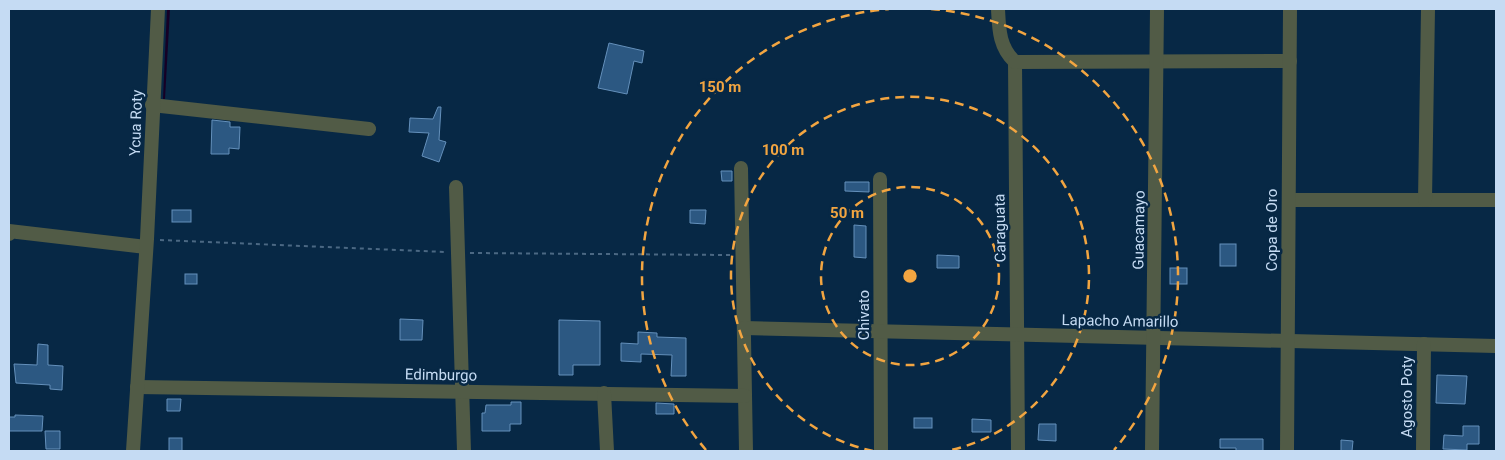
<svg xmlns="http://www.w3.org/2000/svg" width="1505" height="460" viewBox="0 0 1505 460" font-family="Roboto,sans-serif">
<rect width="100%" height="100%" fill="#072845"/>
<!-- water -->
<path fill="#160025" d="M167,9H170L165,99H163Z"/>
<!-- building -->
<g fill="#2c5882" stroke="#6490bb">
<path d="M609,43L644,51L642,63L634,61L627,94L598,88Z"/>
<path d="M438,107H441L439,140L446,142L439,162L422,156L429,133L409,132L410,118L433,119Z"/>
<path d="M212,120L230,122V127H240L239,149L229,148V154H211Z"/>
<path d="M721,171H732V181H722Z"/>
<path d="M845,182H869V192L845,191Z"/>
<rect x="172" y="210" width="19" height="12"/>
<path d="M690,210H706L705,224L690,223Z"/>
<path d="M854,225L866,226V258L854,257Z"/>
<rect x="1220" y="244" width="16" height="22"/>
<path d="M937,255L959,256V268H937Z"/>
<rect x="1170" y="268" width="17" height="16"/>
<rect x="185" y="274" width="12" height="10"/>
<path d="M400,319L423,320L422,340H400Z"/>
<path d="M559,320L600,321V365H573V375H559Z"/>
<path d="M638,332L657,333V337L686,338V376H671L672,355L641,354V362L621,361V343L638,344Z"/>
<path d="M38,344L48,345V365L63,366L62,390L50,389V385L16,383L14,364L37,365Z"/>
<path d="M1437,375L1467,376L1465,404L1436,403Z"/>
<path d="M167,399H181L180,411H167Z"/>
<path d="M511,402H521V424H510V431H482V413H485L486,405H511Z"/>
<path d="M656,403L674,404V414H656Z"/>
<path d="M15,415L43,416L42,431H9V417H15Z"/>
<rect x="914" y="418" width="18" height="10"/>
<path d="M972,419L991,420V432H972Z"/>
<path d="M1039,424H1056V441L1038,440Z"/>
<path d="M1463,426H1479V444H1467V450L1443,449L1444,435L1463,436Z"/>
<path d="M45,431H60V449H46Z"/>
<rect x="169" y="438" width="13" height="13"/>
<path d="M1220,439H1263V451H1236V448H1220Z"/>
<path d="M1341,440L1353,441L1352,451H1341Z"/>
</g>
<g fill="none" stroke-linecap="round" stroke-linejoin="round">
<!-- path -->
<g stroke="#4b6883" stroke-width="2" stroke-dasharray="4 4" stroke-linecap="butt">
<path d="M160,240L445,252"/>
<path d="M470,253L730,255"/>
</g>
<!-- street -->
<g stroke="#515b46" stroke-width="14">
<path d="M998,9C999,29 999,47 1015,62L1018,451"/>
<path d="M1015,62L1290,61"/>
<path d="M152,105L369,129"/>
<path d="M741,168L746,451"/>
<path d="M880,179L881,451"/>
<path d="M456,187L464,451"/>
<path d="M1289,200H1496"/>
<path d="M1425,200L1428,9"/>
<path d="M9,234V231L146,247"/>
<path d="M744,328L1496,346"/>
<path d="M137,387L745,396"/>
<path d="M604,393L607,451"/>
<path d="M133,451L147,239L158,9"/>
<path d="M1152,451L1157,9"/>
<path d="M1287,451L1290,9"/>
<path d="M1423,451L1424,344"/>
</g>
</g>
<!-- distance rings -->
<g fill="none" stroke="#f2a541" stroke-width="2.5" stroke-dasharray="9 6">
<circle cx="910" cy="276" r="89"/>
<path d="M873 451A179 179 0 1 1 947 451"/>
<path d="M706 450A268 268 0 0 1 889 9M931 9A268 268 0 0 1 1114 450"/>
</g>
<g text-anchor="middle" stroke-width="5" stroke-linejoin="round" paint-order="stroke">
<!-- street labels -->
<g font-size="15" fill="#c5dbf3" stroke="#072845">
<text transform="translate(136 123) rotate(-88)" y="5">Ycua Roty</text>
<text transform="translate(1000 228) rotate(-91)" y="5">Caraguata</text>
<text transform="translate(1139 230) rotate(-89)" y="5">Guacamayo</text>
<text transform="translate(1272 230) rotate(-90)" y="5">Copa de Oro</text>
<text transform="translate(864 315) rotate(-90)" y="5">Chivato</text>
<text transform="translate(1120 321) rotate(1)" y="5">Lapacho Amarillo</text>
<text transform="translate(441 375) rotate(1)" y="5">Edimburgo</text>
<text transform="translate(1407 397) rotate(-90)" y="5">Agosto Poty</text>
</g>
</g>
<circle cx="910" cy="276" r="8" fill="#f2a541" stroke="#072845" stroke-width="2.5"/>
<g font-size="15" text-anchor="middle" font-weight="bold" fill="#f2a541" stroke="#072845" stroke-width="5" stroke-linejoin="round" paint-order="stroke">
<text x="720" y="92">150 m</text>
<text x="783" y="155">100 m</text>
<text x="847" y="218">50 m</text>
</g>
<!-- border -->
<rect width="1505" height="460" fill="none" stroke="#c5dbf3" stroke-width="20"/>
</svg>
